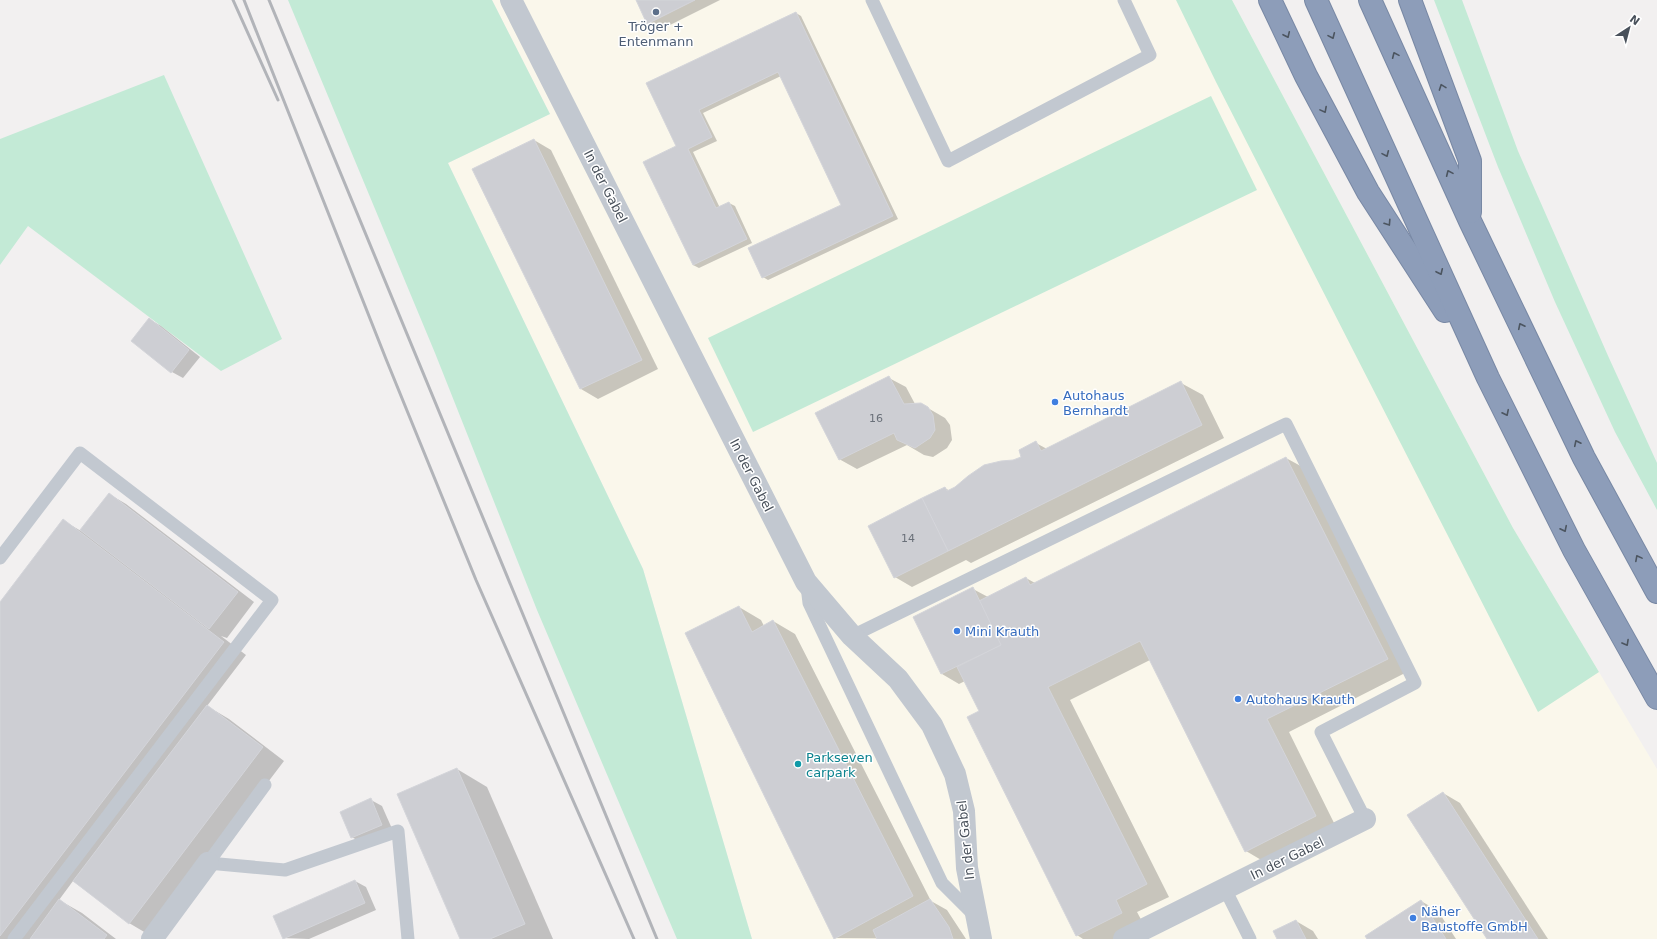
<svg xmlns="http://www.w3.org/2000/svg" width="1657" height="939" viewBox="0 0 1657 939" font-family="'DejaVu Sans',sans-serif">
<rect width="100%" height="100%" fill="#f2f0f0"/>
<!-- commercial -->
<path fill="#faf7eb" d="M492,0H1232L1513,528L1657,769V939H752L643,569L448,163L550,114Z"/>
<!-- green -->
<g fill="#c3ead6">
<path d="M288,0H492L550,114L448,163L643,569L752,939H677L537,610L435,353Z"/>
<path d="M1176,0H1232L1513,528L1599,672L1538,712L1216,82Z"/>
<path d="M1434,0H1462L1518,151L1609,358L1657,463V510L1615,432L1555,302L1498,167Z"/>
<path d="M164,75L282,339L221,371L28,226L0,265V139Z"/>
<path d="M1211,96L1257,190L753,432L708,338Z"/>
</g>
<!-- shadow -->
<g fill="#0003">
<path d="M637,0H720L660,30L648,23Z"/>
<path d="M796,13L801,16L898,219L768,280L763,277L842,205L781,76L703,113L717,141L693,152L720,208L729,203L735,206L752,243L699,268L693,265L677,147L647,83Z"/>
<path d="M534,140L551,150L658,369L598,399L581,389L474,170Z"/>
<path d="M149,319L161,326L200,357L183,378L172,372Z"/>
<path d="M889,378L906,387L915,404H921L945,418L950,425L952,440L947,448L933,457L924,455L907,445L857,469L839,459Z"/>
<path d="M1181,383L1203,395L1224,438L971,563L966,560L912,587L895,577L945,488L950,491L984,466L1014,461L1023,458L1036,443L1047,449Z"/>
<path d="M1286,458L1308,470L1409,671L1289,732L1337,829L1268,864L1246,851L1150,660L1070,700L1169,897L1137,912L1144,925L1117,939H1083L1077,935L980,711L965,681L959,684L942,674L973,589L988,597L1026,578L1035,583Z"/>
<path d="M109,494L126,504L254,602L227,638L221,636L246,655L207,706L229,719L284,761L151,936L129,923L73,881L59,900L82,913L116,939H0V604L64,521L81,531Z"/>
<path d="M739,607L761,620L764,626L773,621L795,634L931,901L947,910L966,939L835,938Z"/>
<path d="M457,769L487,787L553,939H461Z"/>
<path d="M1443,793L1460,803L1548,939H1488Z"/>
<path d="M371,800L382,806L393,831L363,844L352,837Z"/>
<path d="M355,881L366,887L376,910L309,939L284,938Z"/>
<path d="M1421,901L1438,911L1456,939H1368Z"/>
<path d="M1296,921L1313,931L1318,939H1278Z"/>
</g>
<!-- building -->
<g fill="#cdced3" stroke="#d4d5da">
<path d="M636,0H695L647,24Z"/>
<path d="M796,12L893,216L762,278L748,248L841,205L778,72L699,110L712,137L688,149L716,208L729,202L747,239L693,265L643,162L676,146L646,83Z"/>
<path d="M534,139L642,360L580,389L472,169Z"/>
<path d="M149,318L189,350L171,373L131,341Z"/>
<path d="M889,376L904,404L921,403L928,407L933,415L935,430L930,438L915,448L897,440L894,433L839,460L815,413Z"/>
<path d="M1181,381L1202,425L948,551L922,498L945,487L947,491L955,487L968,476L984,465L1001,461L1013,460L1021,457L1019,450L1036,441L1041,451Z"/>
<path d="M1286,457L1388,659L1267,719L1316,816L1245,852L1140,641L1048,687L1147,884L1116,900L1122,913L1076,936L967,717L979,711L957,667L1001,645L979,601L1026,577L1030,585Z"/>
<path d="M109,493L238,592L209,629L80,530Z"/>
<path d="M922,498L948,551L894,578L868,526Z"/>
<path d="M63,519L224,642L0,936V602Z"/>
<path d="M973,587L1001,645L941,674L913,617Z"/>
<path d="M739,606L752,632L773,620L913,896L834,939L685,633Z"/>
<path d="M207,705L263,747L129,924L73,881Z"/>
<path d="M457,768L525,924L490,939H460L397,794Z"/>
<path d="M1443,792L1538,939H1487L1407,815Z"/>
<path d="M371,798L382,825L351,838L340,812Z"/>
<path d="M355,880L365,903L283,939L273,916Z"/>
<path d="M59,899L107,935L104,939H30Z"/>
<path d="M930,899L949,927L953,939H877L873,930Z"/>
<path d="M1421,900L1446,939H1367L1365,936Z"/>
<path d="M1296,920L1306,939H1277L1273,931Z"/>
</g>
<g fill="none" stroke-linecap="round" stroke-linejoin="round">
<defs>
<g id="motorway">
<path d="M1270,0L1306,76L1368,192L1445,311"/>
<path d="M1316,0L1488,378L1574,550L1657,698"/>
<path d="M1370,0L1470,221L1584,458L1657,592"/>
<path d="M1410,0L1470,161V212"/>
</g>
</defs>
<!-- motorway casing -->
<use href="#motorway" stroke="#7888a4" stroke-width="24"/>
<!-- service -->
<g stroke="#c2c8d0" stroke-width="13">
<path d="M872,0L948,161L1150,55L1124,0"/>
<path d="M0,558L80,453L272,600L14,939"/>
<path d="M807,586L809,603L942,883L975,916"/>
<path d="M852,636L1286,424L1415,683L1321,732L1365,819"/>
<path d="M208,863L285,870L398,831L408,939"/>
<path d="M208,863L265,785"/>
<path d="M1225,889L1250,939"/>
</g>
<!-- minor -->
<g stroke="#c2c8d0" stroke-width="22">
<path d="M511,0L806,582L852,636L898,679L932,725L955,774L964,811L967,868L981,939"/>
<path d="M152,939L208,863"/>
<path d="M1124,939L1365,819"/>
</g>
<!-- motorway -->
<use href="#motorway" stroke="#8d9db9" stroke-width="22"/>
<!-- rail -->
<g stroke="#b2b4b9" stroke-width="3">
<path d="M233,0L278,100"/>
<path d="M244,0L386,359L476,580L634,939"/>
<path d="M269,0L657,939"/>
</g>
</g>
<!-- one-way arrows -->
<defs><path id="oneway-chevron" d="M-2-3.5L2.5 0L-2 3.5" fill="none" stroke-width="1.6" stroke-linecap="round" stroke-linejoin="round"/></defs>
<g stroke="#4c5560">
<use href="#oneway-chevron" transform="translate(1287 35) rotate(65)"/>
<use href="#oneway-chevron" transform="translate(1332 36) rotate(66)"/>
<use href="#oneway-chevron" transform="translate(1395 55) rotate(-114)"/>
<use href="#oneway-chevron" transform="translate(1442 87) rotate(-110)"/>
<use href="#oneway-chevron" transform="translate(1324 110) rotate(62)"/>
<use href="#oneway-chevron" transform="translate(1386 154) rotate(66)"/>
<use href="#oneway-chevron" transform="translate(1449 173) rotate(-114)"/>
<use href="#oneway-chevron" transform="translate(1388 223) rotate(57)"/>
<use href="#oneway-chevron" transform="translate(1440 272) rotate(65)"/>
<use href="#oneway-chevron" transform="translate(1521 326) rotate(-116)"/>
<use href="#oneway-chevron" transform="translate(1506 413) rotate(64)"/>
<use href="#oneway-chevron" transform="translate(1577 443) rotate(-116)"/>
<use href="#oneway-chevron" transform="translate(1564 529) rotate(64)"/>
<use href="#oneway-chevron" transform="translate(1638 558) rotate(-118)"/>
<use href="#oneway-chevron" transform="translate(1626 643) rotate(61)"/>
</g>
<!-- markers -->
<circle fill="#5c6f8a" stroke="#fff" stroke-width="1.5" cx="656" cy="12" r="4"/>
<g fill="#3f7fe0" stroke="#fff" stroke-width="1.5">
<circle cx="1055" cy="402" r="4"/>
<circle cx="957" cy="631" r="4"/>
<circle cx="1238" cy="699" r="4"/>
<circle cx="1413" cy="918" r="4"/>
</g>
<circle fill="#0f9aa8" stroke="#fff" stroke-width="1.5" cx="798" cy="764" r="4"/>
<g text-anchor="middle" stroke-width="3" stroke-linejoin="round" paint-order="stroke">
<!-- number labels -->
<g font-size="11" fill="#6a7079">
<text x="876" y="422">16</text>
<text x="908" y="542">14</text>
</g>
<!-- service labels -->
<g font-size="13" fill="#4e5e75" stroke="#fff">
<text x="656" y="31">Tröger +<tspan x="656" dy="15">Entenmann</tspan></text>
</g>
<!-- street labels -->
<g font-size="13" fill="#49515b" stroke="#fff">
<text transform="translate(606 186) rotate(63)" y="5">In der Gabel</text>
<text transform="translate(752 475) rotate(63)" y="5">In der Gabel</text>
<text transform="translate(965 840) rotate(-96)" y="5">In der Gabel</text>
<text transform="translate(1287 858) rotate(-26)" y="5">In der Gabel</text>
</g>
<!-- shop labels -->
<g font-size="13" fill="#366cbe" stroke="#fff" text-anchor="start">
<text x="1063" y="400">Autohaus<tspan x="1063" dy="15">Bernhardt</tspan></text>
<text x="965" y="636">Mini Krauth</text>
<text x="1246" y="704">Autohaus Krauth</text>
<text x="1421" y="916">Näher<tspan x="1421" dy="15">Baustoffe GmbH</tspan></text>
</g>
<!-- culture labels -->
<g font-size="13" fill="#0d838f" stroke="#fff" text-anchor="start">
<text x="806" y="762">Parkseven<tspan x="806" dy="15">carpark</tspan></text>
</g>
</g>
<!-- north arrow -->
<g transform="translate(1629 28) rotate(36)" stroke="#ffffff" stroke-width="3" paint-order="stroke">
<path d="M0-3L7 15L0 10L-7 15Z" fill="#49515b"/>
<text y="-6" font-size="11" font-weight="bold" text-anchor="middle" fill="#49515b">N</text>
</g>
</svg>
